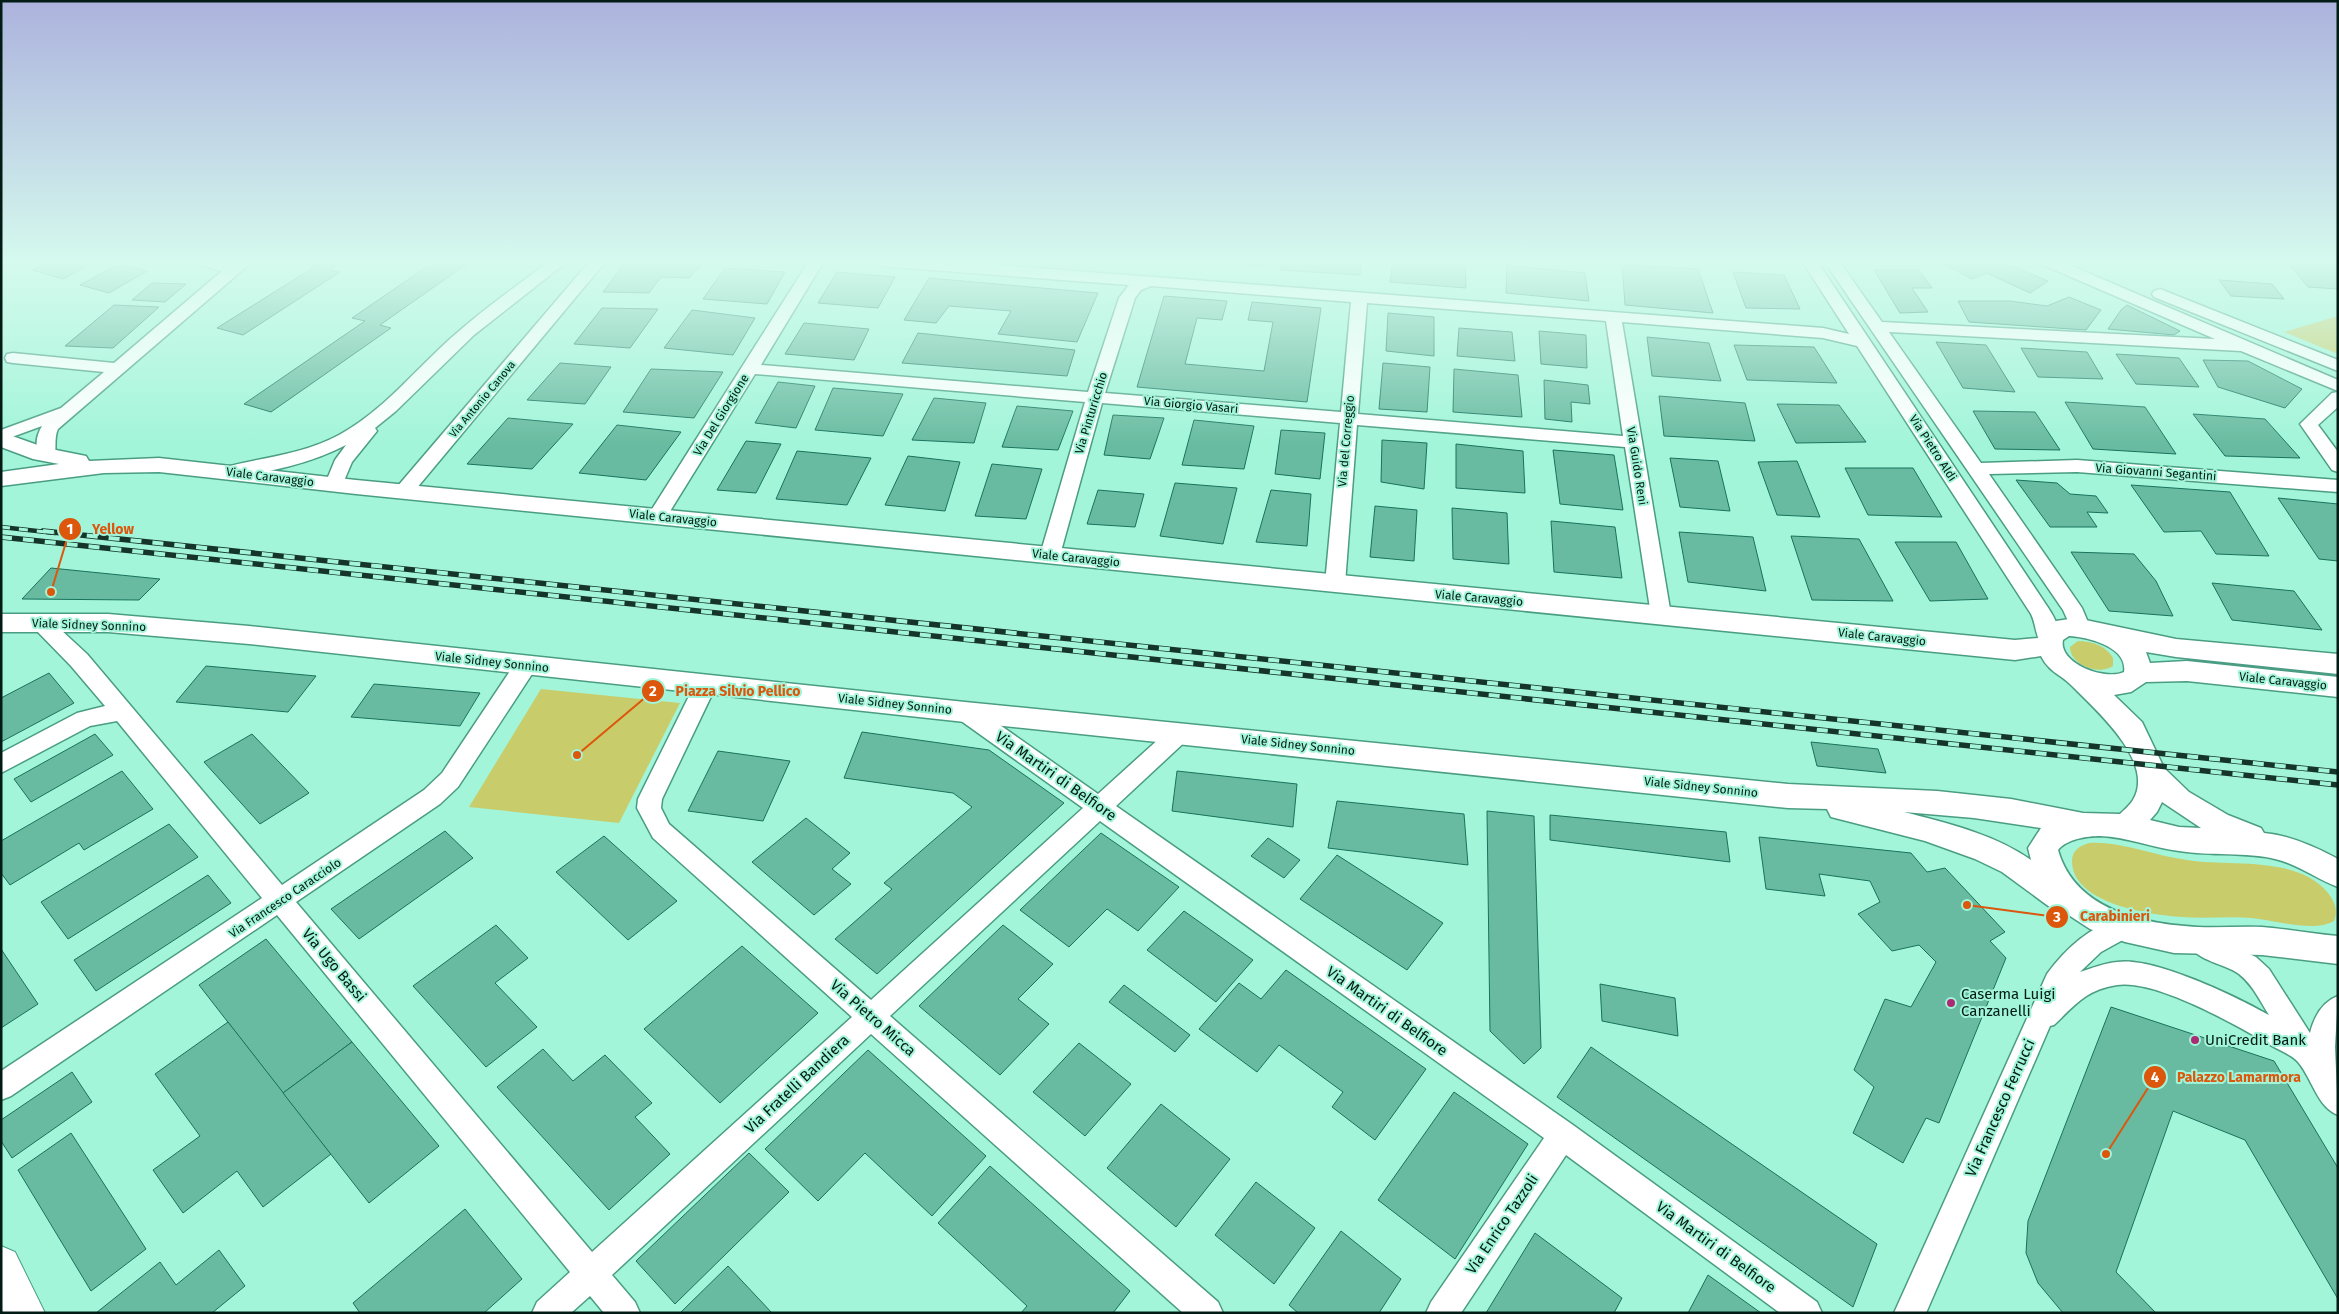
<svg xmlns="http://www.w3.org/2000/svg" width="2339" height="1314" viewBox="0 0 2339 1314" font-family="'Fira Sans',sans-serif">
<rect width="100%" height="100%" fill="#a2f5d9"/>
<!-- green -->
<g fill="#c9cc6b">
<path d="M2338,316V354L2284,332Z"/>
<path d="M2078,641C2092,641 2106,646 2113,658V666C2099,676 2070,665 2070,647Z"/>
<path d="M541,689L680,703L619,823L469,807Z"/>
<path d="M2089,843C2122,841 2154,856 2187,860C2230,867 2297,855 2328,893C2335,902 2338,910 2334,921C2313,933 2275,920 2251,918C2228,916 2205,919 2182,917C2151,915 2072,904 2072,861C2072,850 2080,846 2089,843Z"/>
</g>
<!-- building -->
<g fill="#68bba0" stroke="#17735b">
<path d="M49,261H96L63,279L32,270Z"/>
<path d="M306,261H342L330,270L340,272L243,335L217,328L316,266L304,263Z"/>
<path d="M435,261H471L380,325L391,328L271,412L244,404L365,321L352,318Z"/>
<path d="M626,261H688L704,262L689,278L661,277L649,293L603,292Z"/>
<path d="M1194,261H1264L1263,266Z"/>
<path d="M1282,261H1361L1360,275L1280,270Z"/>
<path d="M1393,261H1465L1466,288L1390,282Z"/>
<path d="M1946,261H2000L2048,281L2030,293L1987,273L1972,279L1942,263Z"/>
<path d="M2287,261H2338V289L2308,287Z"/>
<path d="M119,264L147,271L109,293L80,285Z"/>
<path d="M1622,264L1698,269L1713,313L1625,305Z"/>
<path d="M1507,265L1585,273L1589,301L1506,293Z"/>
<path d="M725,268L785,272L767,304L703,299Z"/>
<path d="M1874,270H1919L1932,288H1912L1928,312L1900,313Z"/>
<path d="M837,272L895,277L878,308L818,303Z"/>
<path d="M1733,272L1784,275L1800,309L1746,308Z"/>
<path d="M929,278L1098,293L1077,342L998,334L1011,311L949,306L936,323L904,320Z"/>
<path d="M2219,280L2272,284L2284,299L2231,296Z"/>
<path d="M152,283L186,284L165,302L132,300Z"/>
<path d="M1164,296L1227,301L1222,320L1197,318L1185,364L1264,371L1273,322L1248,320L1252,302L1321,308L1307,402L1137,387Z"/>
<path d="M2069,297L2101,310L2086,330L1969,322L1958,301H2010L2047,306Z"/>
<path d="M114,305L159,307L113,348L65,346Z"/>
<path d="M2127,305L2180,331L2174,335L2108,329L2121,310Z"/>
<path d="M602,308L658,309L630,348L574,344Z"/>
<path d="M692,310L755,318L733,355L664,348Z"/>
<path d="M1388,313L1434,317V356L1386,351Z"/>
<path d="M804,323L869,329L854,360L785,354Z"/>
<path d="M1459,328L1512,332L1515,361L1457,356Z"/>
<path d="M1539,331L1586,335L1587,368L1541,364Z"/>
<path d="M918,333L1075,350L1067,376L902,363Z"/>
<path d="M1647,337L1709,343L1721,381L1652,376Z"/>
<path d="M1936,342L1986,345L2015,392L1963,388Z"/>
<path d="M1734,345L1814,347L1837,383L1747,380Z"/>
<path d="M2021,348L2087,352L2103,379L2038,377Z"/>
<path d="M2116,354L2179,358L2199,387L2136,384Z"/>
<path d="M2203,360L2248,361L2302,389L2285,408L2218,387Z"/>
<path d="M560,363L611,367L585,404L527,400Z"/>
<path d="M1383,363L1430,367L1427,412L1379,409Z"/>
<path d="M651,369L723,372L694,418L623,412Z"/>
<path d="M1454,369L1518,375L1522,417L1453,412Z"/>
<path d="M1544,380L1588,385L1590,404L1571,402L1572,422L1545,419Z"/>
<path d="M778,382L815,386L796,428L755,423Z"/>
<path d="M833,388L903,394L883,436L815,430Z"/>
<path d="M1659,396L1745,403L1755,441L1664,436Z"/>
<path d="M934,398L986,403L974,443L912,440Z"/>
<path d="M2065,402L2145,407L2176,454L2093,449Z"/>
<path d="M1777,404L1839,405L1866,442L1796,443Z"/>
<path d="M1017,406L1073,411L1058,450L1002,447Z"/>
<path d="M1973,411L2035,412L2060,450L1995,449Z"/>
<path d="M2193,414L2265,419L2300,458L2225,456Z"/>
<path d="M1113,415L1164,418L1150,459L1104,455Z"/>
<path d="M508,418L573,424L532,469L467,464Z"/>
<path d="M1194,420L1254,426L1244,469L1182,465Z"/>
<path d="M617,425L681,432L646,480L579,473Z"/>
<path d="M1281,430L1325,433L1320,479L1275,474Z"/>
<path d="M1382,440L1427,443L1424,489L1381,482Z"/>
<path d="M746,441L781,444L756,493L717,490Z"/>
<path d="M1456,444L1523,451L1525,493L1456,488Z"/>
<path d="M1553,450L1614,455L1623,510L1560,504Z"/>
<path d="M797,451L871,458L847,505L776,499Z"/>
<path d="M908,456L960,462L945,511L885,505Z"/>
<path d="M1670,458L1718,461L1730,511L1680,507Z"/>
<path d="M1797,461L1820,517L1777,515L1758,462Z"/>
<path d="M992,464L1042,469L1026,519L975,516Z"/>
<path d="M1845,468H1913L1942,517L1868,515Z"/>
<path d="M2016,480L2057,483L2070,494L2096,496L2108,513L2087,512L2097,527H2050Z"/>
<path d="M1175,483L1237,488L1223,544L1160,536Z"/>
<path d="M2131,485L2230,492L2269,556L2216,554L2201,531L2164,532Z"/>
<path d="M1098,490L1144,494L1135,527L1087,524Z"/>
<path d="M1271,490L1311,494L1307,546L1256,542Z"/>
<path d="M2278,498L2338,504V561L2319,559Z"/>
<path d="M1375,506L1417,510L1414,561L1370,557Z"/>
<path d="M1452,508L1507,513L1509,564L1453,559Z"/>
<path d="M1551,521L1615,527L1622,578L1554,572Z"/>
<path d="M1679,532L1753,537L1766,591L1688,582Z"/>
<path d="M1791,536L1859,539L1893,601L1812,600Z"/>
<path d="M1895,542H1956L1988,599L1930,601Z"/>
<path d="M2071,552L2134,554L2156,581L2173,616L2109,611Z"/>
<path d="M51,568L160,579L139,600L22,599Z"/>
<path d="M2212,583L2294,591L2322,630L2232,620Z"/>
<path d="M206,666L316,676L288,712L176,702Z"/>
<path d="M49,673L74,703L1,742V698Z"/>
<path d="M374,684L480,693L460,726L351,717Z"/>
<path d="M862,732L989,750L1064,803L877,974L835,939L892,889L884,883L972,807L953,793L844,778Z"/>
<path d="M95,734L113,755L31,802L14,779Z"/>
<path d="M252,734L309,793L260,824L204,762Z"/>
<path d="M1811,742L1878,749L1886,773L1817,766Z"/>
<path d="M718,751L790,761L763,821L688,811Z"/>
<path d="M122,771L153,809L84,850L79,843L10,885L1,873V841Z"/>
<path d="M1177,771L1297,784L1293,827L1172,811Z"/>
<path d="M1337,801L1464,814L1468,865L1328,848Z"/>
<path d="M1487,811L1534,816L1541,1048L1524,1064L1490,1031Z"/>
<path d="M1550,815L1726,832L1730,862L1550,840Z"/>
<path d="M806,818L850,853L832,869L851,884L814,915L752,862Z"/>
<path d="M169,824L198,857L68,939L41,902Z"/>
<path d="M445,831L473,858L359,939L331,909Z"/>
<path d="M1101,833L1179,887L1138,931L1107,909L1069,947L1020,910Z"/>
<path d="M604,836L677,901L628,940L556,872Z"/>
<path d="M1759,837L1911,853L1927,872L1945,868L2005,932L1990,941L2006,958L1939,1123L1926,1118L1903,1163L1853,1133L1874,1087L1854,1070L1885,999L1911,1007L1936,962L1919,945L1892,951L1858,914L1880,902L1870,881L1819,874L1825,896L1766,889Z"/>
<path d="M1268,838L1300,860L1284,878L1251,856Z"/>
<path d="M1337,855L1443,923L1407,970L1300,899Z"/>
<path d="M208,875L231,903L96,991L74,960Z"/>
<path d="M1184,911L1253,960L1216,1002L1147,950Z"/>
<path d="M496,925L528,958L495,983L537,1027L486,1067L413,986Z"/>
<path d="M1003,925L1053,964L1018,999L1049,1024L1000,1075L919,1006Z"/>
<path d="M266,939L352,1042L283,1093L199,985Z"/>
<path d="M742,946L818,1013L720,1103L644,1029Z"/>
<path d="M1,949L38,1004L1,1028Z"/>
<path d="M1286,970L1426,1069L1375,1140L1332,1107L1343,1092L1279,1045L1257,1072L1199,1029L1239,983L1261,999Z"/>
<path d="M1600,984L1675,998L1678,1036L1602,1021Z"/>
<path d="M1124,985L1190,1035L1175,1052L1109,1002Z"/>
<path d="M2111,1007L2274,1061L2338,1168V1299L2245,1140L2173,1111L2116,1272L2156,1313H2063L2038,1283L2026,1253L2028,1221Z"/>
<path d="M228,1022L331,1154L263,1207L237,1171L183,1213L153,1170L200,1136L155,1074Z"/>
<path d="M352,1042L439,1146L369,1203L283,1093Z"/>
<path d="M1079,1043L1131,1084L1085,1136L1033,1092Z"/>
<path d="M1591,1047L1877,1244L1853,1307L1557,1097Z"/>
<path d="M543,1049L573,1081L605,1055L652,1103L635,1117L670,1154L609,1210L497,1087Z"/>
<path d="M868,1050L986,1156L932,1216L865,1153L818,1201L765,1149Z"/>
<path d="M72,1072L92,1102L12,1158L1,1141V1120Z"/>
<path d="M1454,1092L1528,1144L1455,1259L1378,1200Z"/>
<path d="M1161,1104L1230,1159L1176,1227L1107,1168Z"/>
<path d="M71,1133L146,1249L91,1291L18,1170Z"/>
<path d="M749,1153L789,1192L675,1304L636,1261Z"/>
<path d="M990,1166L1130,1291L1113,1313H1021L1027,1306L938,1223Z"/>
<path d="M1256,1182L1315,1228L1274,1284L1215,1235Z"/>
<path d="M465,1209L522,1279L484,1313H360L353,1303Z"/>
<path d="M1341,1231L1401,1279L1379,1313H1298L1289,1305Z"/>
<path d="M1535,1233L1622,1298L1614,1313H1486Z"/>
<path d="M219,1250L245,1286L212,1313H96L160,1262L176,1285Z"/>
<path d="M728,1266L772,1313H680Z"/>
<path d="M1708,1275L1761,1313H1688Z"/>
</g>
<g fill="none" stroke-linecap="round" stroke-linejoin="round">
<defs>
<g id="minor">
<path d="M195,261H222L231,264L235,261H253L58,429C53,440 58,451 53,459L47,461L41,459C34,448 36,436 42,426L1,441V430L61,408L104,372L13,363L7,362L5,358L7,354L13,353L114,363L222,271L197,264Z"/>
<path d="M550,261H568L474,335L396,411L375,428L377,431L352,462L341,488L334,490L327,488L325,484L335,460L346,445C310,464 269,472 229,478L222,476L220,472L222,468C262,457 302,455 339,435C383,411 414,371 451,338C482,310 516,286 550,261Z"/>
<path d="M590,261H606L411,495L404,497L397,495L395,491L397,487Z"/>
<path d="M809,261H824L761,365L1088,392L1119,298L1129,285L879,266L872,261H945L1823,328L1849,334L1802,261H1817L2047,606C2054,617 2063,630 2055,643L2048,646L2041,643C2035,634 2036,624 2031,614L1857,346L1823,338L1622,322L1671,615L1668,620L1661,622L1654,620L1651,615L1625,447L1357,425L1345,584L1342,589L1335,591L1328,589L1325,584L1340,423L1102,403L1060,555L1057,560L1050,562L1043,560L1040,555L1085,402L755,374L664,521L657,523L650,521L647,517ZM1151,286L1351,302L1341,412L1105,393L1135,298L1141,290ZM1367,303L1606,321L1623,436L1358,414Z"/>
<path d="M1824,261H1839L1882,322L2215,339L2041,264L2039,261H2060L2338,380V391L2241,351L1889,332L1981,463L2077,460L2338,480V492L2077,472L1989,474L2082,608L2090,627L2087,632L2080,634L2073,632L2063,610Z"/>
<path d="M2160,289L2338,360V371L2154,297L2152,294L2154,291Z"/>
<path d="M2338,392V407L2318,425L2338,452V472L2332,470L2300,424L2332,393Z"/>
<path d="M40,615L47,617L87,654L282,885L424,790L442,773L518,659L526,657L534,659L537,665L534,671L458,787L440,804L296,902L592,1252L852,1017L653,838L637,808L638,799L695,684L698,678L706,676L714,678L717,684L662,799L661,808L669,824L871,1000L1083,808L957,718L954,712L957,706L965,704L973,706L1098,794L1172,727L1180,724L1188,727L1191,733L1188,739L1116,806L1573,1125L1817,1302L1822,1313H1780L1566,1155L1461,1313H1426L1431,1302L1544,1138L1100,821L890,1016L1218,1302L1223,1313H1183L871,1034L612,1275L635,1302L640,1313H604L590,1296L571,1313H532L537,1302L570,1272L277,915L11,1096L1,1100V1071L262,898L117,721L90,726L1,773V753L77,713L105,706L71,666L33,627L30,622L33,617Z"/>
<path d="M2121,917L2130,920L2134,928L2130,936L2101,952L2080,972C2092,968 2105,963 2117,962C2153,956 2237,997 2269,1015C2260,1001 2253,985 2239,974C2224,963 2198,962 2189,944L2193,936L2202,933L2256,957L2269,969L2310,1033C2314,1017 2322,1002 2338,996L2335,1047L2338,1115C2317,1107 2312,1078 2298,1062C2292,1055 2279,1050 2272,1046C2238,1026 2156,979 2117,985C2086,990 2076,1004 2054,1025L2050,1026L1926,1313H1894L2047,974C2067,947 2089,928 2121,917Z"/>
</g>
<path id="tertiary" d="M1,432L46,448L86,456L89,461L159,458L356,480L2015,640L2038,638L2042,629L2056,621L2076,618L2176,639L2338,654V674L2176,657L2146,652L2150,663L2187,661L2338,677V697L2187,681L2146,682L2131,692L2114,695L2142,722L2164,768L2189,792L2228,815L2261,828L2264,833C2289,835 2316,847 2338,859V887C2316,879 2298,864 2275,859C2247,852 2209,856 2179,851C2153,848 2128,837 2100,836C2087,836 2067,839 2058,850C2075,910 2142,924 2198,927C2219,928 2241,926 2262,927C2288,929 2312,934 2338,936V964L2262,955L2174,953L2125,942L2090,929L2064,912L2051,908L2002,872L1975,859L1925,841L1831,817L1827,809L1788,808L965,722L249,644L108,632H1V614H108L249,626L965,702L1788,784L1937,791L2011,799L2083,813L2120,814C2124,810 2130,805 2133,800C2156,762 2095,709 2071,685C2060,674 2049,672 2041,656L2015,660L356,494L159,472L104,473L1,486V472L59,464L33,459L1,447ZM2069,636C2088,637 2128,647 2124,672C2105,681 2058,663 2063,640ZM2162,802L2201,828L2179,827L2150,820L2157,812ZM1904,812L1974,818L2041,828L2028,848L2031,860C1994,834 1947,823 1904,812Z"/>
<path id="secondary" d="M1,1246L15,1252L45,1313H3L1,1308Z"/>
</defs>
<!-- minor casing -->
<use href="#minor" stroke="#4a9d83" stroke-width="3"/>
<!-- tertiary casing -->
<use href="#tertiary" stroke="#4a9d83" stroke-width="3"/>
<!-- secondary casing -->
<use href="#secondary" stroke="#4a9d83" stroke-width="2"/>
<!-- minor -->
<use href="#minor" fill="#fff" fill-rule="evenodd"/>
<!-- tertiary -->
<use href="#tertiary" fill="#fff" fill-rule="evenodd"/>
<!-- secondary -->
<use href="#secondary" fill="#fff" fill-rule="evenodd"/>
<defs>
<path id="rail-far1" d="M1,527L55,533"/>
<g id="rail">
<path d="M43,531L2338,772"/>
<path d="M1,537L2338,785"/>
</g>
</defs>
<!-- rail-far1 casing -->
<use href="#rail-far1" stroke="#15352b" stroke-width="4.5"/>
<!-- rail casing -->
<use href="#rail" stroke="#15352b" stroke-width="5.5"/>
<!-- rail-far1 -->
<use href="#rail-far1" stroke="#a2f5d9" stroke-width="3" stroke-dasharray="9" stroke-linecap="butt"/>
<!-- rail -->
<use href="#rail" stroke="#a2f5d9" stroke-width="4" stroke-dasharray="11" stroke-linecap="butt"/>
</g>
<!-- sky -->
<linearGradient id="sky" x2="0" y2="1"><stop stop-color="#acb2dd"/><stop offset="0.59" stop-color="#d5faee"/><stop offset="1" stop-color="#d5faee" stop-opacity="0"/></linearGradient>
<rect width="2339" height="445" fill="url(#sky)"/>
<!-- markers -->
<g fill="#ac2973" stroke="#a2f5d9" stroke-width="2">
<circle cx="1951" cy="1003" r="5"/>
<circle cx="2195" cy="1040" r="5"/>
</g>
<g text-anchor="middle" stroke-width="4" stroke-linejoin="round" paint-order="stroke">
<!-- far-street labels -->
<g font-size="11" fill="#021b14" stroke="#a2f5d9">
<text transform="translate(482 399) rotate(-50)" y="4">Via Antonio Canova</text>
</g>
<!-- street labels -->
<g font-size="12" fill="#021b14" stroke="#a2f5d9">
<text transform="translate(1191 405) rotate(5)" y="4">Via Giorgio Vasari</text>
<text transform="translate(1091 413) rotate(-73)" y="4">Via Pinturicchio</text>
<text transform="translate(721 415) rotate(-58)" y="4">Via Del Giorgione</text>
<text transform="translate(1346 441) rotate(-85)" y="4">Via del Correggio</text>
<text transform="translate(1933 448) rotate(57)" y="4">Via Pietro Aldi</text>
<text transform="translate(1637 466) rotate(81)" y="4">Via Guido Reni</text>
<text transform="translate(2156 472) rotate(4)" y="4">Via Giovanni Segantini</text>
<text transform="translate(270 477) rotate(7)" y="4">Viale Caravaggio</text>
<text transform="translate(673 518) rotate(6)" y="4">Viale Caravaggio</text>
<text transform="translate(1076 558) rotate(6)" y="4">Viale Caravaggio</text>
<text transform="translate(1479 598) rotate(5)" y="4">Viale Caravaggio</text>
<text transform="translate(89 625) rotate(2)" y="4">Viale Sidney Sonnino</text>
<text transform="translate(1882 637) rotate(6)" y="4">Viale Caravaggio</text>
<text transform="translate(492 662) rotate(6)" y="4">Viale Sidney Sonnino</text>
<text transform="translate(2283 681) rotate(6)" y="4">Viale Caravaggio</text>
<text transform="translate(895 704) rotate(6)" y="4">Viale Sidney Sonnino</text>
<text transform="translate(1298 745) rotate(6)" y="4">Viale Sidney Sonnino</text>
<text transform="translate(1701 787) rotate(6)" y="4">Viale Sidney Sonnino</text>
<text transform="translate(285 898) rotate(-34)" y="4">Via Francesco Caracciolo</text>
</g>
<!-- near-street labels -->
<g font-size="15" fill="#021b14" stroke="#a2f5d9">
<text transform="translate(1056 776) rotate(35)" y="5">Via Martiri di Belfiore</text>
<text transform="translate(334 965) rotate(50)" y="5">Via Ugo Bassi</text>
<text transform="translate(1387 1011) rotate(35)" y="5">Via Martiri di Belfiore</text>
<text transform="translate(873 1018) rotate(41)" y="5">Via Pietro Micca</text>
<text transform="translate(797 1084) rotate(-43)" y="5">Via Fratelli Bandiera</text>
<text transform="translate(2000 1108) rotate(-66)" y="5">Via Francesco Ferrucci</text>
<text transform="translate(1502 1224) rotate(-56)" y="5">Via Enrico Tazzoli</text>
<text transform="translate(1716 1247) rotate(36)" y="5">Via Martiri di Belfiore</text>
</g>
<!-- near-poi labels -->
<g font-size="15" fill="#021b14" stroke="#a2f5d9" text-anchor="start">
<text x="1961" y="999">Caserma Luigi<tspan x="1961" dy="17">Canzanelli</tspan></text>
<text x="2205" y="1045">UniCredit Bank</text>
</g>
</g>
<!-- callouts -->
<path fill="none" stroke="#dc560c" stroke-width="2" d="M51 592L70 529M577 755L653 691M1967 905L2057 917M2106 1154L2155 1077"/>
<g fill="#dc560c" stroke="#a2f5d9" stroke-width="2">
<circle cx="51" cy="592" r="5"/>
<circle cx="577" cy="755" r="5"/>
<circle cx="1967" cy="905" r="5"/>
<circle cx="2106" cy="1154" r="5"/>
<circle cx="70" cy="529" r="12"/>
<circle cx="653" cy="691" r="12"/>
<circle cx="2057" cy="917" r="12"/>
<circle cx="2155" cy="1077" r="12"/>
</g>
<g font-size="15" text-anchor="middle" font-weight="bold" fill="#fff">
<text x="70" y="534">1</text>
<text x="653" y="696">2</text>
<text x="2057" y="922">3</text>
<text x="2155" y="1082">4</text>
</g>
<g font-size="14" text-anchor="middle" font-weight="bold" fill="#dc560c" stroke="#a2f5d9" stroke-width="4" stroke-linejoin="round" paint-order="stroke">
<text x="113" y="534">Yellow</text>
<text x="738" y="696">Piazza Silvio Pellico</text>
<text x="2115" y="921">Carabinieri</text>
<text x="2239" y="1082">Palazzo Lamarmora</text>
</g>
<!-- border -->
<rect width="2339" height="1314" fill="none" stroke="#021b14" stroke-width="5"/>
</svg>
